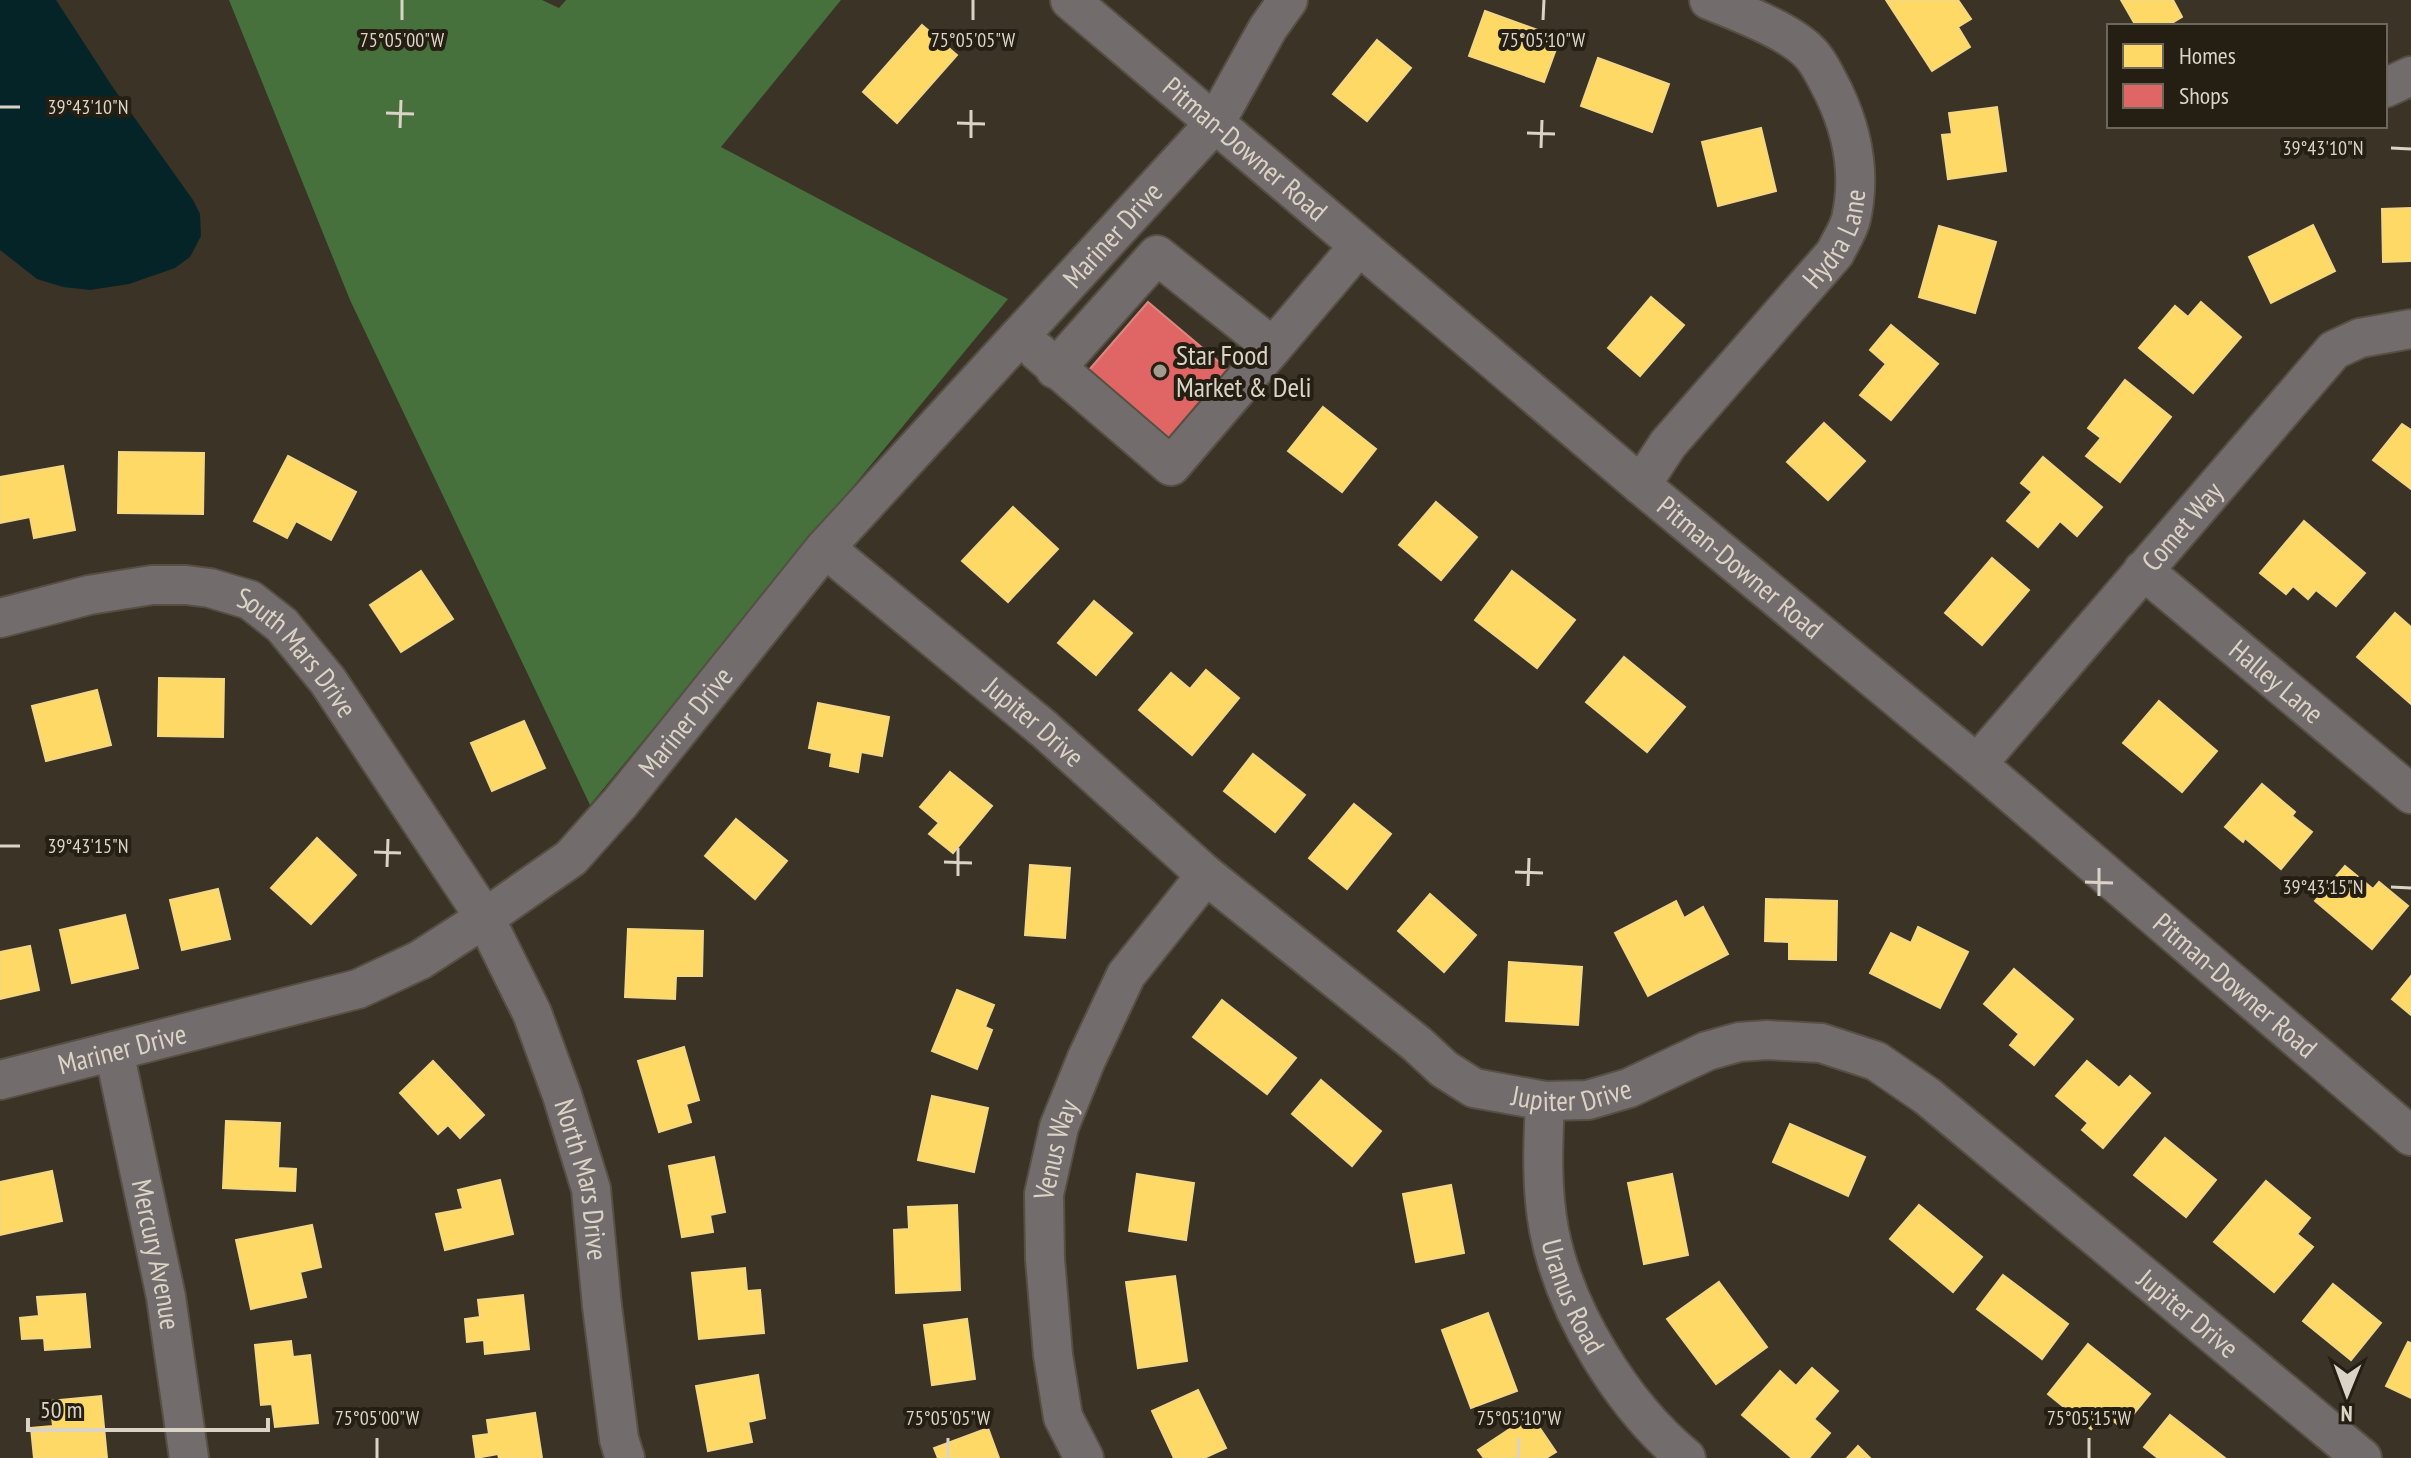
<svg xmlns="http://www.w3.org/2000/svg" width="2411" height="1458" viewBox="0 0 2411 1458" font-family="'PT Sans Narrow',sans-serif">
<rect width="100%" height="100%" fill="#3b3325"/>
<!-- forest -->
<path fill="#46703c" d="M229,0H542L559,8L566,0H841L721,147L1008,299L590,805L350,300Z"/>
<!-- water -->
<path fill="#052428" d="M0,0H56L114,89L193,200L200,214L201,236L190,257L175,268L129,284L90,290L63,287L37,279L0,250Z"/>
<!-- homes -->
<g fill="#ffd966" stroke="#f4d782" stroke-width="2">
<path d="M1886,0H1958L1971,19L1958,27L1970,47L1932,71Z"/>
<path d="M2121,0H2173L2182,17L2167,26H2136Z"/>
<path d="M1485,11L1560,38L1544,82L1469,56Z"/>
<path d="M922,25L957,55L897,123L863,92Z"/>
<path d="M1377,40L1411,68L1367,121L1333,94Z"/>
<path d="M1598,58L1669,84L1652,132L1581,106Z"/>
<path d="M1997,107L2006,171L1948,179L1942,135L1952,134L1949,113Z"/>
<path d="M1761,128L1776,191L1718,206L1702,142Z"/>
<path d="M2411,208V261L2383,262L2382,209Z"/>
<path d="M2313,225L2335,271L2271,303L2249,257Z"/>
<path d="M1939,226L1996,242L1975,313L1919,297Z"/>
<path d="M1651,297L1684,325L1640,376L1608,348Z"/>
<path d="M2201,302L2241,337L2193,393L2139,348L2175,306L2188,317Z"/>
<path d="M1891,325L1938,364L1891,420L1860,395L1886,364L1870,350Z"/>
<path d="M2125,380L2171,417L2120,482L2086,456L2101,438L2088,428Z"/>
<path d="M1323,407L1376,449L1342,492L1288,451Z"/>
<path d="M1824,423L1865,461L1828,500L1787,462Z"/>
<path d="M2402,424L2411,430V489L2373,460Z"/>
<path d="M119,452L204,453L203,514L118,513Z"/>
<path d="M288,456L356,492L331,540L296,521L287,538L254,521Z"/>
<path d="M2043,457L2102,507L2077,536L2060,521L2038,547L2007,521L2032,492L2021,483Z"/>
<path d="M63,466L75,530L34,538L30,517L0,523V477Z"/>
<path d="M1436,502L1477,537L1441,580L1399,545Z"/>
<path d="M1013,507L1058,549L1008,602L962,561Z"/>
<path d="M2304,521L2365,573L2336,606L2316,590L2308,599L2293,586L2286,594L2260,573Z"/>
<path d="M1992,558L2029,590L1982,645L1945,613Z"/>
<path d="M421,571L453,619L401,652L370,605Z"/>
<path d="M1512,571L1575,620L1537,668L1475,620Z"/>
<path d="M1094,601L1132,633L1096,675L1058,643Z"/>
<path d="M2395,613L2411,627V704L2357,657Z"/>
<path d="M1624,657L1685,707L1647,752L1586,702Z"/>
<path d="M1206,670L1239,698L1192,755L1139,710L1171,673L1190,689Z"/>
<path d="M159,678L224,679L223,737L158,736Z"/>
<path d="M97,690L111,745L46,761L32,706Z"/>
<path d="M2159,701L2217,751L2182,792L2123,743Z"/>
<path d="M818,703L889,717L882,756L861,752L858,772L830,766L832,753L809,748Z"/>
<path d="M524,721L545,768L492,791L471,743Z"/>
<path d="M1253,754L1305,795L1275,832L1224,791Z"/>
<path d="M950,772L992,806L953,853L929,834L939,823L920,807Z"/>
<path d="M2262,784L2295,812L2292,816L2312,832L2281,869L2245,838L2243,842L2225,827Z"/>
<path d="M1354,804L1391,834L1347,889L1309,858Z"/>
<path d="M736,819L787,861L755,899L705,856Z"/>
<path d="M317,838L356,875L311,924L271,888Z"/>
<path d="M1030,865L1070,868L1065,938L1025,935Z"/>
<path d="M2345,866L2373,889L2379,882L2408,906L2372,949L2315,901Z"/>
<path d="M218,889L230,939L182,950L170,900Z"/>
<path d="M1430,894L1476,935L1444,972L1398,931Z"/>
<path d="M1766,899L1837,901L1836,960L1789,959V942L1765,941Z"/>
<path d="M1676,901L1684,918L1703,907L1728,954L1648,996L1615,933Z"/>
<path d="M125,915L138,968L72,983L60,930Z"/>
<path d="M1918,927L1968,952L1940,1008L1870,973L1891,933L1911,943Z"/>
<path d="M628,929L703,931L702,976H676L675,999L625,997Z"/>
<path d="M30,946L39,990L0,999V952Z"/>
<path d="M1509,962L1582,967L1578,1025L1506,1021Z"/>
<path d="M2014,969L2073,1019L2034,1065L2010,1045L2019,1034L1984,1004Z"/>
<path d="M2411,976V1015L2392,999Z"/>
<path d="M957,990L994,1005L985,1027L992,1030L977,1069L932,1051Z"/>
<path d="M1222,1000L1296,1058L1267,1094L1193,1037Z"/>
<path d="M684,1047L699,1100L686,1104L691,1122L659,1132L638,1061Z"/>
<path d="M433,1061L484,1115L460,1138L448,1125L438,1134L400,1093Z"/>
<path d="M2087,1061L2119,1088L2130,1076L2150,1093L2103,1148L2082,1130L2088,1123L2056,1096Z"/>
<path d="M1321,1080L1381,1131L1352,1166L1292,1114Z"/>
<path d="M932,1096L988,1108L974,1172L918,1160Z"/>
<path d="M226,1121L280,1123L278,1168L296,1169L295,1191L223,1188Z"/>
<path d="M1790,1124L1865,1157L1848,1196L1773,1162Z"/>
<path d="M2165,1138L2216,1180L2186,1217L2134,1175Z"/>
<path d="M714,1157L725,1212L710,1215L713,1232L682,1237L669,1166Z"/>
<path d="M52,1171L62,1221L0,1235V1182Z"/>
<path d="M1137,1174L1194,1183L1186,1240L1129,1231Z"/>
<path d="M1672,1174L1688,1255L1644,1264L1628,1183Z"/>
<path d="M500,1180L513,1234L445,1250L436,1214L463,1209L458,1190Z"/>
<path d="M2266,1181L2310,1218L2297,1234L2313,1247L2274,1292L2214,1242Z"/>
<path d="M1451,1185L1464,1253L1416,1262L1403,1194Z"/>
<path d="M957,1205L960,1290L896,1293L894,1230L909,1229L908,1207Z"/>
<path d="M1919,1205L1982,1257L1953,1292L1890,1239Z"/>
<path d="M312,1225L321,1267L300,1272L306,1297L251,1309L236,1240Z"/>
<path d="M745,1268L747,1291L760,1290L764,1333L699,1339L692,1273Z"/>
<path d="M2003,1275L2068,1324L2042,1359L1977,1309Z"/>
<path d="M1175,1276L1187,1361L1138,1368L1126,1282Z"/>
<path d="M1719,1282L1767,1347L1716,1384L1667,1319Z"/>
<path d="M2333,1284L2381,1323L2351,1360L2303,1321Z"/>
<path d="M85,1294L90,1347L45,1350L44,1338L22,1339L20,1318L39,1316L37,1297Z"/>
<path d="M523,1295L529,1349L485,1354L484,1340L467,1342L465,1319L480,1317L478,1300Z"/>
<path d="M1488,1313L1517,1391L1471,1408L1442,1330Z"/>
<path d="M967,1319L975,1379L932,1385L924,1325Z"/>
<path d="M291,1341L293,1357L310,1355L318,1423L275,1427L272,1404L261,1405L255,1345Z"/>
<path d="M2408,1342L2411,1343V1398L2386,1386Z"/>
<path d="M2088,1344L2150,1394L2122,1428L2104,1413L2091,1429L2048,1394Z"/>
<path d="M1812,1368L1838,1391L1814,1419L1830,1433L1809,1458H1792L1742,1415L1780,1371L1796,1386Z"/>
<path d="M758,1375L765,1418L748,1422L752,1442L708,1451L696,1386Z"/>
<path d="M1198,1390L1226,1448L1204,1458H1174L1152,1411Z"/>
<path d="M101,1396L107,1458H34L31,1428L53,1426L50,1401Z"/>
<path d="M535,1413L542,1458H499L498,1454L476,1458L473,1436L489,1434L487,1420Z"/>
<path d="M1531,1415L1556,1452L1546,1458H1484L1478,1450Z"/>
<path d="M2170,1415L2225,1458H2158L2144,1447Z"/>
<path d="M988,1428L999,1458H938L934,1448Z"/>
<path d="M1858,1446L1870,1458H1847Z"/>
</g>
<!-- shops -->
<path fill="#e06666" stroke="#de8782" stroke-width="2" d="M1148,302L1231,372L1172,440L1089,370Z"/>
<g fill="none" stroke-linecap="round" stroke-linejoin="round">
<defs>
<g id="minor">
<path id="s1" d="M1070,0L1641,485L1977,764L2411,1136"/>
<path d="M2385,88L2411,76"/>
<path d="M1037,351L1171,466L1273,347"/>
<path d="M1055,369L1157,255L1273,347L1359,246"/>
<path id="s2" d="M1641,485L1668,444L1835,253C1840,242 1848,231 1851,219C1861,175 1853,133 1834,93C1827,80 1819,61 1808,51C1787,30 1736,11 1709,0"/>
<path id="s3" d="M825,548L1044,729L1206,875L1417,1044L1444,1069L1474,1088L1545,1101L1588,1100L1629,1088L1707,1051L1739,1042L1767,1040L1821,1043L1876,1061L1927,1096L2362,1458"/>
<path id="s4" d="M2143,570L2411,794"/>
<path id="s5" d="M0,618L89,595L152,585H186L210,588L250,600L282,625L328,681L485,918L532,1013L562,1095L591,1189L602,1306L619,1439L625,1458"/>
<path id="s6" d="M1977,764L2334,350L2360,338L2411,329"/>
<path id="s7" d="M114,1051L166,1297L189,1458"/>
<path id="s8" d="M0,1080L358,989L420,960L485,918L571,858L620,803L825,548L1215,123L1268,28L1288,0"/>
<path id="s9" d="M1545,1101C1543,1144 1541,1188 1549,1230C1565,1312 1622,1405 1686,1458"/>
<path id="s10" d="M1084,1458L1063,1417L1053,1355L1045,1259L1044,1194L1059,1127L1086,1060L1126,975L1206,875"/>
</g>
</defs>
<!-- minor casing -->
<use href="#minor" stroke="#564f43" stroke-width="42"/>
<!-- minor -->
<use href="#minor" stroke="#726d6c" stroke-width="38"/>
</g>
<!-- ticks -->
<path fill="none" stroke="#dbd3c5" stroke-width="3" d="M402,20V0M973,20V0M1543,20L1544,0M0,107H20M386,113L414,114M957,123L985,124M400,128L401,100M1527,133L1555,134M971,138V110M1541,148L1542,120M2391,148L2411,149M0,846H20M374,852L401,853M944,862L972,863M387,867L388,839M1515,872L1543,873M958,876V848M2085,882L2113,883M1528,886L1529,858M2391,887L2411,888M2099,896V868M377,1458V1438M948,1458V1438M1518,1458L1519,1438M2089,1458V1438"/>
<!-- markers -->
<circle fill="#a39b8d" stroke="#241e13" stroke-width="3" cx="1160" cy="371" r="8"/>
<g text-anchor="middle" stroke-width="8" stroke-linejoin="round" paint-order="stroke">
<!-- street labels -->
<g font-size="28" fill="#dbd3c5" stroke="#241e13">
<text dy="10" stroke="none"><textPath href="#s1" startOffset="230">Pitman-Downer Road</textPath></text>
<text dy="10" stroke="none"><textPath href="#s8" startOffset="1446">Mariner Drive</textPath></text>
<text dy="10" stroke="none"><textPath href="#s2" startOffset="316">Hydra Lane</textPath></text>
<text dy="10" stroke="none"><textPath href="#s6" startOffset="314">Comet Way</textPath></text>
<text dy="10" stroke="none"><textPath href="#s1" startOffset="878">Pitman-Downer Road</textPath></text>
<text dy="10" stroke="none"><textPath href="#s5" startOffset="326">South Mars Drive</textPath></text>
<text dy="10" stroke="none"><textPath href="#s4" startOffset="174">Halley Lane</textPath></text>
<text dy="10" stroke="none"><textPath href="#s8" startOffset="798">Mariner Drive</textPath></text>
<text dy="10" stroke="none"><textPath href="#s3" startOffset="272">Jupiter Drive</textPath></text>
<text dy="10" stroke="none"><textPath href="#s1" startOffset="1526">Pitman-Downer Road</textPath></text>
<text dy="10" stroke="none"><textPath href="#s8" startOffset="126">Mariner Drive</textPath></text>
<text dy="10" stroke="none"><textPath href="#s3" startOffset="944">Jupiter Drive</textPath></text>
<text dy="10" stroke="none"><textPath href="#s10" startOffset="316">Venus Way</textPath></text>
<text dy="10" stroke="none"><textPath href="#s5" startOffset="934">North Mars Drive</textPath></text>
<text dy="10" stroke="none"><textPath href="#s7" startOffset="208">Mercury Avenue</textPath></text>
<text dy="10" stroke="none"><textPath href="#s9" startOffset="200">Uranus Road</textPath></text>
<text dy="10" stroke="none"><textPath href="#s3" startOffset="1664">Jupiter Drive</textPath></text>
</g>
<!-- poi labels -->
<g font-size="28" fill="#dbd3c5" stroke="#241e13" text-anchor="start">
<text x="1176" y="365">Star Food<tspan x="1176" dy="32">Market &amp; Deli</tspan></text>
</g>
</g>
<g font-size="20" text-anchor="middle" fill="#dbd3c5" stroke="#241e13" stroke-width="8" stroke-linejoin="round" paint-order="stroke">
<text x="402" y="47">75°05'00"W</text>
<text x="973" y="47">75°05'05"W</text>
<text x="1543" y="47">75°05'10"W</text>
<text x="88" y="114">39°43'10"N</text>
<text x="2323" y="155">39°43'10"N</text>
<text x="88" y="853">39°43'15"N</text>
<text x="2323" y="894">39°43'15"N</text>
<text x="377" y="1425">75°05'00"W</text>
<text x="948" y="1425">75°05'05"W</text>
<text x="1519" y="1425">75°05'10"W</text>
<text x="2089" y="1425">75°05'15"W</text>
</g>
<!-- legend -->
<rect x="2107" y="24" width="280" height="104" fill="#241e13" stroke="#6d665a" stroke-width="2"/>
<rect x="2123" y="44" width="40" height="24" fill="#ffd966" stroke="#6d665a" stroke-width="2"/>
<text x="2179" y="64" font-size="24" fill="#dbd3c5">Homes</text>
<rect x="2123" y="84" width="40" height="24" fill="#e06666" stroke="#6d665a" stroke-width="2"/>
<text x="2179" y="104" font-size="24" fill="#dbd3c5">Shops</text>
<!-- north arrow -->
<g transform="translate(2347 1394) rotate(181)" stroke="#241e13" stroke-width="6" paint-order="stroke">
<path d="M0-6L14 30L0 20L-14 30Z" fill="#dbd3c5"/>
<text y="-12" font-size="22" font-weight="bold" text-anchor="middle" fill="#dbd3c5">N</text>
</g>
<!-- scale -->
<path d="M28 1418v12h240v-12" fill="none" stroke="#dbd3c5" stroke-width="4"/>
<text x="40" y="1418" font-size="24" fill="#dbd3c5" stroke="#241e13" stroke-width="6" paint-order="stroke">50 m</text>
</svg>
